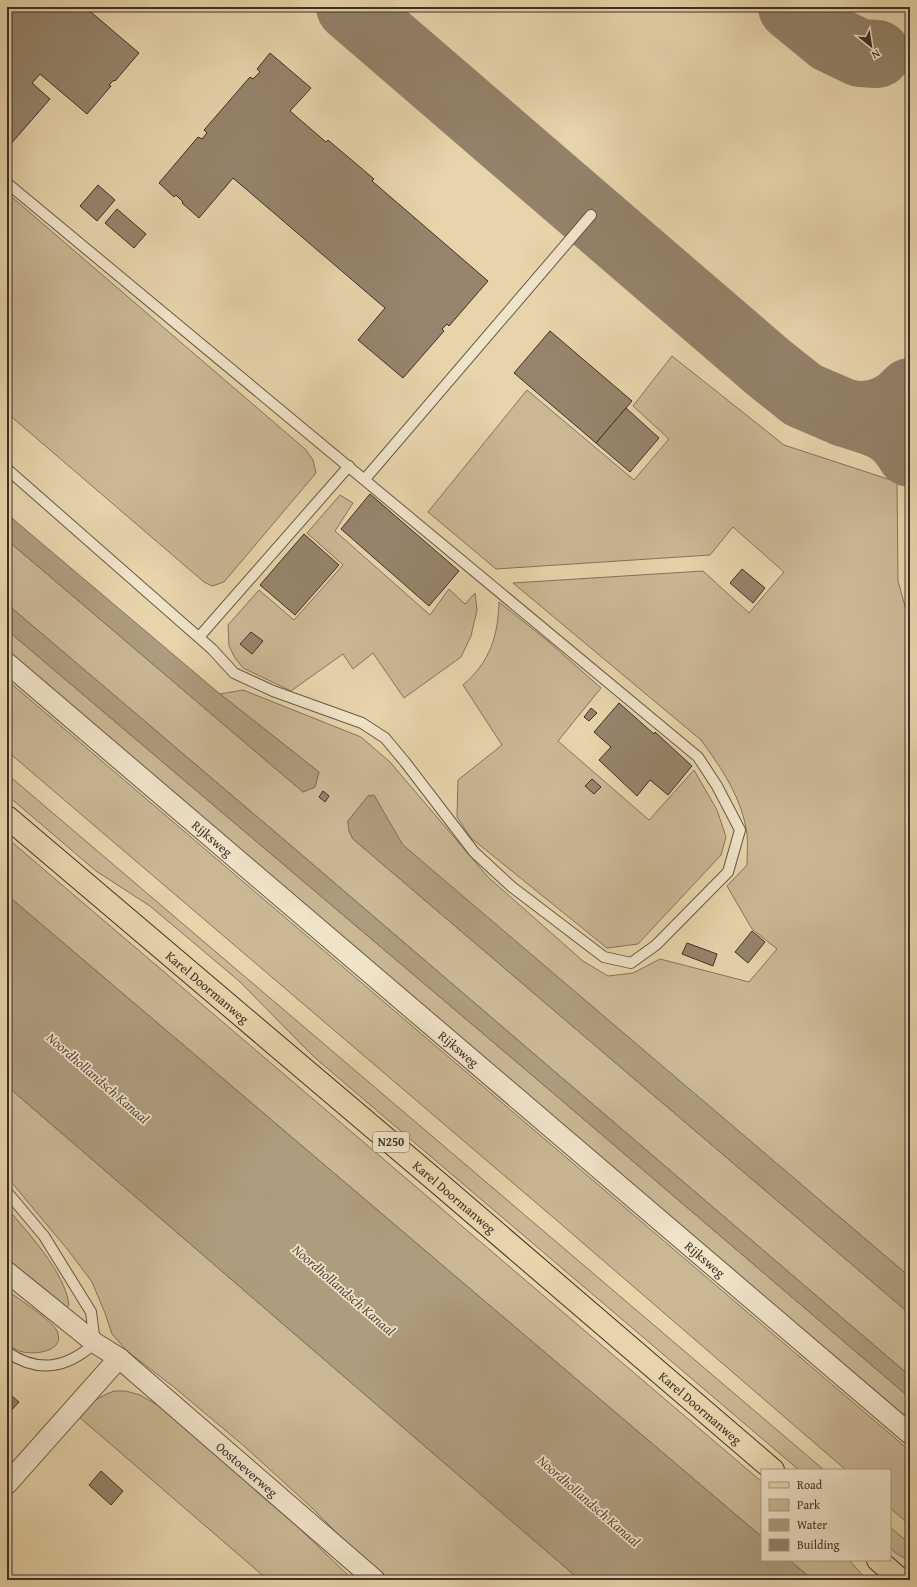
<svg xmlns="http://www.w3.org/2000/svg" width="917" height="1587" viewBox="0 0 917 1587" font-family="'Gentium Book Plus',serif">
<rect width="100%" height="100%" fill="#e7d4ab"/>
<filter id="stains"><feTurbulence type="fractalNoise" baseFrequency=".005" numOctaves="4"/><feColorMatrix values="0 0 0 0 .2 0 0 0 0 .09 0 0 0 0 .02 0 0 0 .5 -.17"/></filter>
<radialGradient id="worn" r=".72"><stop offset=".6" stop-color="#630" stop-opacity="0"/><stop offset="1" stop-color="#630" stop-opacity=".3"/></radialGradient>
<!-- green -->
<g fill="#cab895" stroke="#83745e">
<path d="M7,193L305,449L313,460L316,473L224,582L212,586L204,582L7,413Z"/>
<path d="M672,356L784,445L897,482L898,581L910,624V1277L402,845L374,796H368L348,821L349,831L353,839L910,1314V1376L275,832L7,604V540L303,792L315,787L319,772L220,694L243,690L361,737L390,762L488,877L583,961L608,976L633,973L660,959L749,982L777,949L752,929L727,886L747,865C747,855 748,844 747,834C742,798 722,769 701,740L513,583L703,571L749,613L784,572L733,527L710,555L496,569L428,512L527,390L634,480L669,439L633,406Z"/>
<path d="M340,495L353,503L335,531L430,615L449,589L465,604L475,593L477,610L471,636L461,657L404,698L373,653L353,669L343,654L291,691L243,668L235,658L229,646L228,625L259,590L294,620L343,565L307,533Z"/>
<path d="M499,602L549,642L601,688L558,741L649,820L694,770L717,810L726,837L721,855L638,944L607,948L471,838L457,817L458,780L502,745L463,685C490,662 498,636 499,602Z"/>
<path d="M7,630L559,1098L910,1398V1422L7,650Z"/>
<path d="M7,680L910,1451V1525L890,1508V1470H846L554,1218L7,751Z"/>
<path d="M7,774L824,1470H799L314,1057L239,981L150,906L96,871L7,795Z"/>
<path d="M7,838L762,1482V1537L7,895Z"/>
<path d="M7,1086L580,1580H390L341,1537L311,1507L244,1446L175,1388L127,1351L112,1334L105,1313L92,1282L68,1250L7,1177Z"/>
<path d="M7,1208C28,1233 65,1272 69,1305L67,1307L7,1259Z"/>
<path d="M7,1290C18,1299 52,1320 57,1331C66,1351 36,1355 23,1352C17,1351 12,1347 7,1343Z"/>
<path d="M114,1391H126L140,1395L162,1408L275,1505L353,1580H268L78,1416C88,1403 99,1397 114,1391Z"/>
<path d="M890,1527L910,1544V1561L897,1554L890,1548Z"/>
<path d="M789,1560H849L867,1580H813Z"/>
</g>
<!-- water -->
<g fill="#ad9c7e" stroke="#80715b">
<path d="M7,514L220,694L319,772L315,787L303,792L7,540Z"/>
<path d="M7,604L275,832L910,1376V1398L559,1098L7,630Z"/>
<path d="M374,795L403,845L910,1277V1314L353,839L349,831L348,821L368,796Z"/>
<path d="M7,895L762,1537V1560H789L813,1580H580L7,1086Z"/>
</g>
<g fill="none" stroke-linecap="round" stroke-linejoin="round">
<!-- taxiway -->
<g stroke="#928269" stroke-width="68">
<path d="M350,7L769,368L803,395L845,413"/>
<path d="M792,7L831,39L860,53L877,54"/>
<path d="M910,392C899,405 882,414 864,415C858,415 851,414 845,413C873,422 895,425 910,453"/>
</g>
</g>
<!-- building -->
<g fill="#95856c" stroke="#3c3027">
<path d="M7,7H85L139,53L115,81L114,80L109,85L111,86L87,114L40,74L32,83L50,99L9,146L7,144Z"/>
<path d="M270,53L311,88L290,111L326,142L328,140L374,179L372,181L488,281L449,326L447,324L442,329L444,331L403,378L358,340L385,308L233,178L199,218L182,203L183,202L176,195L174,197L159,183L198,137L202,139L207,133L204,130L250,77L253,79L260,72L257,69Z"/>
<path d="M98,185L115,200L97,221L80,206Z"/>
<path d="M117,209L146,234L134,248L105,223Z"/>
<path d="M550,331L632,401L596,443L514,373Z"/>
<path d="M626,408L659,438L630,472L596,443Z"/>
<path d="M370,494L459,571L429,606L341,529Z"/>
<path d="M304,534L339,565L295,615L260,585Z"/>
<path d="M742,569L765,588L753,603L730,583Z"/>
<path d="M251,632L263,641L252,654L240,644Z"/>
<path d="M619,703L654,734L655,732L692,766L668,795L650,780L637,796L599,760L611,747L594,732Z"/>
<path d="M591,708L597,713L589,721L584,717Z"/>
<path d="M592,779L601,787L594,794L585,786Z"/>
<path d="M323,791L329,796L325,802L319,797Z"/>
<path d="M752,931L765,942L748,963L735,952Z"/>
<path d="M687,943L717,954L713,966L682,954Z"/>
<path d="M7,1392L19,1402L7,1415Z"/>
<path d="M101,1471L123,1491L111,1505L89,1485Z"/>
</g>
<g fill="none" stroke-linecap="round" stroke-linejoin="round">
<defs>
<g id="service">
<path d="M7,183L698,757L717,786L740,830L728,872L656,945L631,963L604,957L512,887L474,852L405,762L385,738L362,723L273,691L234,673L212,649L7,469"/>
<path d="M365,479L591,215"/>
<path d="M199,637L349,466"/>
<path d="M7,1192L44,1236L91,1312L95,1343C67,1368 39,1374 7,1352"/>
</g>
<g id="minor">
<path id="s1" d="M7,663L910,1434"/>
<path id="s2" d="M7,1272L95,1343L119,1358L375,1580"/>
<path d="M7,1484L119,1358"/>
</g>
<g id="primary">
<path id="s3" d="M7,817L435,1180L773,1470"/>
<path d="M878,1560L901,1580"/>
</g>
</defs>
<!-- service casing -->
<use href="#service" stroke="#675948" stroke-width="12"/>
<!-- minor casing -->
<use href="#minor" stroke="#675948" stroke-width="22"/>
<!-- primary casing -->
<use href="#primary" stroke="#3c3027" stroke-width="24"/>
<!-- service -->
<use href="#service" stroke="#efe3c8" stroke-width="10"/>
<!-- minor -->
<use href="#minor" stroke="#efe3c8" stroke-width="20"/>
<!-- primary -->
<use href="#primary" stroke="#e7d4ab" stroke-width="22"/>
</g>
<g text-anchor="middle" stroke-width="3.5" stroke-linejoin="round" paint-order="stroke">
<!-- shield labels -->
<rect fill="#efe3c8" stroke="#726657" stroke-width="1" x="373" y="1132" width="36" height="20" rx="3"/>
<g font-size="12" font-weight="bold" fill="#3c3027">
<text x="391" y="1146">N250</text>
</g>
<!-- street labels -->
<g font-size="13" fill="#3c3027" stroke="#efe3c8">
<text dy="5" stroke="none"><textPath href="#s1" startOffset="270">Rijksweg</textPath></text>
<text dy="5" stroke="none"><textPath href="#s3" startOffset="263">Karel Doormanweg</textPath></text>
<text dy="5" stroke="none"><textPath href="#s1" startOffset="594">Rijksweg</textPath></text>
<text dy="5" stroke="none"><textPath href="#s3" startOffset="587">Karel Doormanweg</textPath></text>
<text dy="5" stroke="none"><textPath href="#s1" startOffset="918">Rijksweg</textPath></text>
<text dy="5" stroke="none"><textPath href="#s3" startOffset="911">Karel Doormanweg</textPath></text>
<text dy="5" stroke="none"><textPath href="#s2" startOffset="311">Oostoeverweg</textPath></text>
</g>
<!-- water labels -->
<g font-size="14" font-style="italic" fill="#584b3d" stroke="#efe3c8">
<text transform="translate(98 1078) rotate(41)" y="5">Noordhollandsch Kanaal</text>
<text transform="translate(344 1290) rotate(41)" y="5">Noordhollandsch Kanaal</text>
<text transform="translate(589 1501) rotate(41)" y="5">Noordhollandsch Kanaal</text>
</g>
</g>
<!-- margin -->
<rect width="917" height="1587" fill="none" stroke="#e7d4ab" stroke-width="24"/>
<rect x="8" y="8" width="901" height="1571" fill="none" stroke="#3c3027" stroke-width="2"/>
<rect x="12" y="12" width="893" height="1563" fill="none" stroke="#3c3027"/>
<!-- legend -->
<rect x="761" y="1469" width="130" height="92" fill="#efe3c8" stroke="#a79b88"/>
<rect x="769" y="1482" width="20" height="6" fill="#e7d4ab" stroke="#a79b88"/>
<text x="797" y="1489" font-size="12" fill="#3c3027">Road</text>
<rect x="769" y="1499" width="20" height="12" fill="#cab895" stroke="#a79b88"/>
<text x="797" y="1509" font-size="12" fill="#3c3027">Park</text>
<rect x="769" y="1519" width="20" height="12" fill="#ad9c7e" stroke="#a79b88"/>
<text x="797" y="1529" font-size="12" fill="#3c3027">Water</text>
<rect x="769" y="1539" width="20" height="12" fill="#95856c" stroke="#a79b88"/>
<text x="797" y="1549" font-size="12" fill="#3c3027">Building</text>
<!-- north arrow -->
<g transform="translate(871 46) rotate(150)" stroke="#efe3c8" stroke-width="3" paint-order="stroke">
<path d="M0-3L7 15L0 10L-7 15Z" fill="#3c3027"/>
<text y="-6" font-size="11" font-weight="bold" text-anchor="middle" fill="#3c3027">N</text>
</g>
<rect width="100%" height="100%" filter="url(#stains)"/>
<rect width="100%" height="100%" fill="url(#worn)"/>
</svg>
